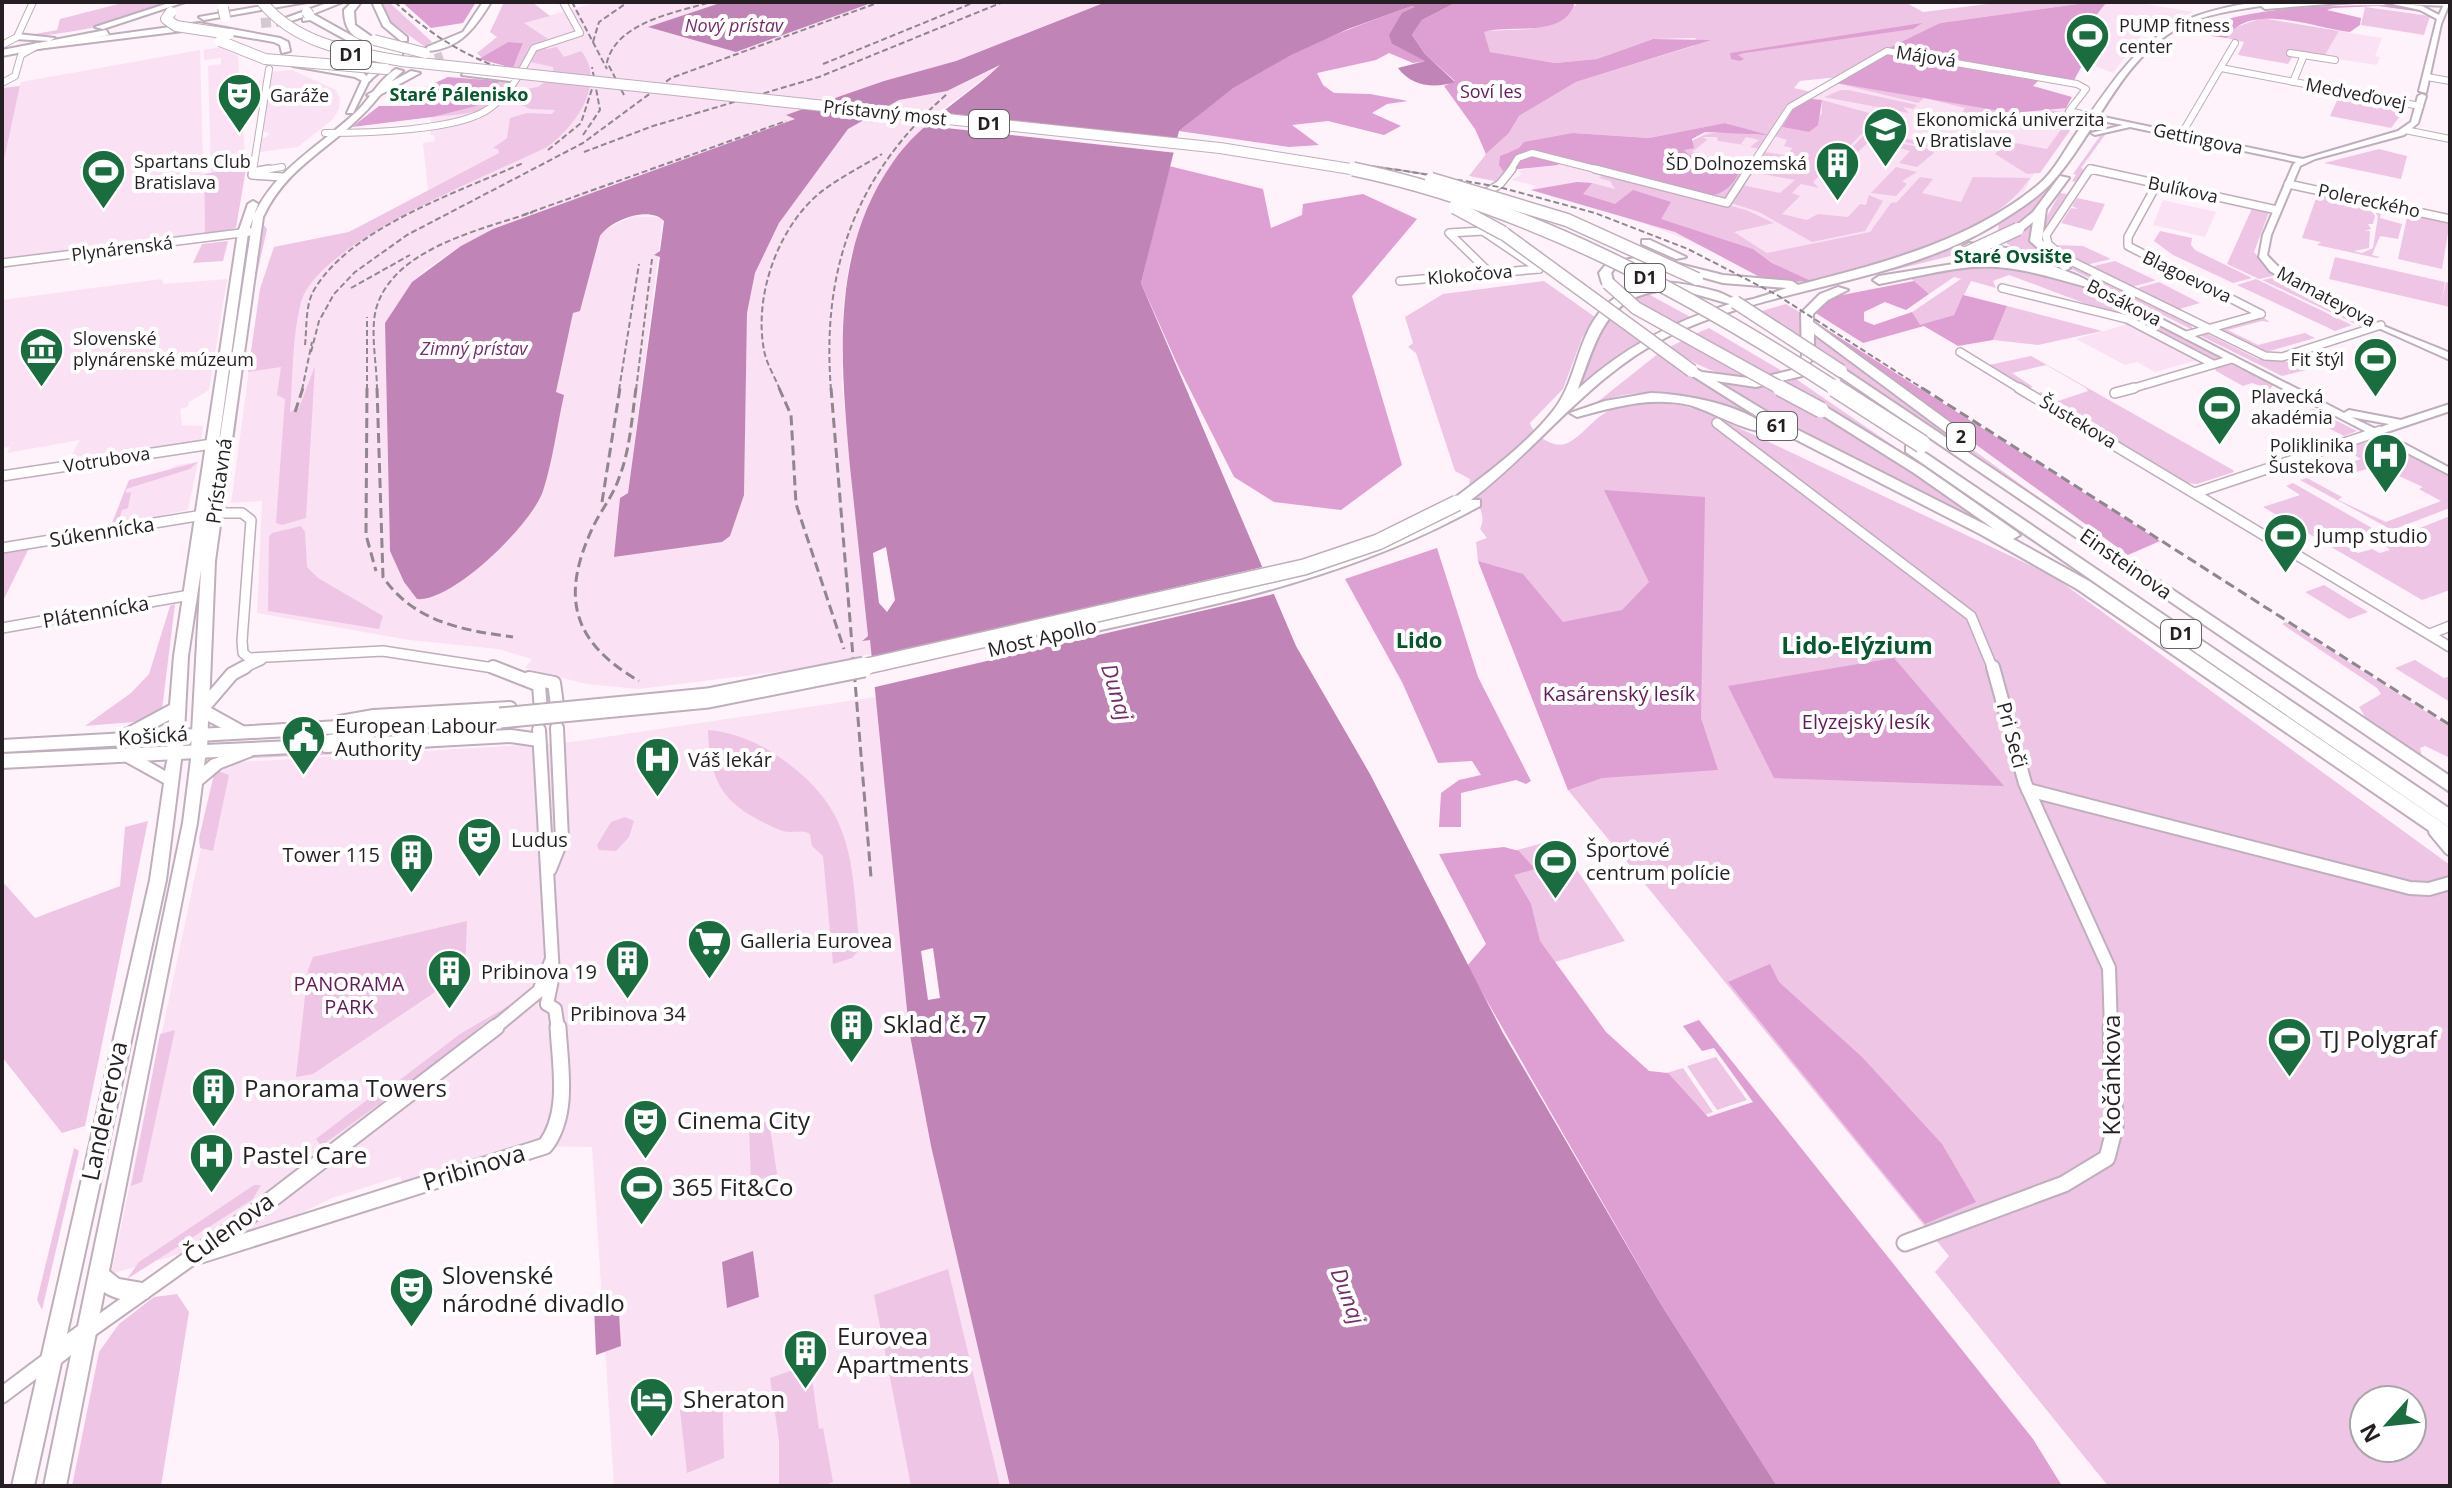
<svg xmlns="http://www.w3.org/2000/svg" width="2452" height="1488" viewBox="0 0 2452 1488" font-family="'Open Sans',sans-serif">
<rect width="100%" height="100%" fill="#fef3fb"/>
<!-- built -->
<g fill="#fae1f4">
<path d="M597,2H723L650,27L736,52L874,2H1106L956,61L884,81L788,115L796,119L493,229L427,268L412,282L385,323L390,550L404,582L417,599L436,596L495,553L563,394L556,393L573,313L580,310L602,231L634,216L663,218L628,493L620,498L615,557L722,542L744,495L747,313L755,273L779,223L848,129L899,100L947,91L1002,65L944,108L905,147L872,198L850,258L843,307L842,383L868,636L863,638V641L870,639L871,654L799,669L639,689L586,684L525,668L532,659L498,649L409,640L257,613L262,501L231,503L260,289L274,247L349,232L428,191L423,143L435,141L434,135H431V114L477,106L513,68L523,43V23Z"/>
<path d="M2135,2L2193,12L2142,34L2113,73L2074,58L2088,41L2077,39L2106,3Z"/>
<path d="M2339,31L2382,38L2375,56L2380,57L2377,65L2324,57Z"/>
<path d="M220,47L238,56L245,156L239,164L223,165L222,171L211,173L208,66L221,64V58L204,60V50Z"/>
<path d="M200,50L205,235L2,261V169L21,82Z"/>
<path d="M1864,64L2066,108V114L2076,122L2040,173H2034L2024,192L2005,205L1944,238L1840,274L1742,265L1688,240L1616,213L1531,190L1536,186L1511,180L1522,174L1518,172L1552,159L1607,172L1689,156L1705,132L1774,136L1795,106Z"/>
<path d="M292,70L336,90L340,98L339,109L333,119L298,147L260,152L262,139L270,134L263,131L268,98L276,94L268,91L272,72Z"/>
<path d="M2163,200L2216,212L2205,237L2153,225Z"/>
<path d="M161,279L164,284L227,279L209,390L189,402L188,407L180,409L182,425L203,426L201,441L68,461L80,440L7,453L10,447L2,448V300Z"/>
<path d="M2131,323L2198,360L2155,372L2137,362L2125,365L2076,339Z"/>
<path d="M198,462L188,510L111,526L127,484L153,479L177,465Z"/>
<path d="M876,697L909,1030L931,1146L1010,1486H614L592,1147L531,1146L402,1188L401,1176L332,1198L275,1226L111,1274L215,781L225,763L571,742Z"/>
</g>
<!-- green -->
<g fill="#efc5e6" fill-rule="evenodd">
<path d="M126,2H170C153,19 50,38 24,36L57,30L60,19Z"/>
<path d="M382,2H389L432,42L425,47L391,22Z"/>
<path d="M504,2H532L550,16L524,23L548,39C516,53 518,90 487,107C472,115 449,115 432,117L431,114L476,106L513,68L523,43L508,42L482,58L477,53L497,37L490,32Z"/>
<path d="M1575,2H1905L1923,12L2003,2H2093L1940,23L1838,77L1800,81L1794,88L1816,93L1786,107L1759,149L1750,147L1759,140L1746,137L1741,144L1745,145L1718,141L1717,137H1703L1707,140L1692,152L1750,167L1726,200L1692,193L1714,166L1709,159L1689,156L1684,150C1702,125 1733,134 1761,135L1726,123L1649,138L1573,133L1506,153L1504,183L1469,176L1486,154L1509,133L1519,116L1576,82L1693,46L1696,38L1653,39L1597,59L1555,63L1490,52L1483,31L1531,29L1576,5Z"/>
<path d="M2365,7L2430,16L2424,35L2361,25Z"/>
<path d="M2262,18L2339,31L2324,57L2294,54L2288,64L2238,55L2244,42L2227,38L2233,28Z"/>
<path d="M542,45L547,49L557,47L564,57L581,51C608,83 573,129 547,147C490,175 318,242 301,302C292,336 293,376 290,412L299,408L315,366L306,518L282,525L276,523L285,399L277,395L281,367L248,372L260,289L274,247L349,232L499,153L498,149L493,148L507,138L510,118L527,113L552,114L555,110L530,109L509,99L511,92L538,87L554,75L553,67L530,62L536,49Z"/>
<path d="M1836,83L2016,111C1991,123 1989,118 1962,113L1965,108L1924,98L1918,103Z"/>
<path d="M20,86L2,169V88Z"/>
<path d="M1841,90H1848L1917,105L1913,109L1903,107L1909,113L1824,97Z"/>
<path d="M2340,94L2402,105L2406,108L2391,128L2330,116Z"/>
<path d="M1822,100L1880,116L1813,182L1819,188L1801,184L1792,193L1800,196L1782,214L1807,220L1818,214L1848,217L1860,204L1866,205L1869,195L1883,201L1865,231L1812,242L1759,212L1731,203L1742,185L1780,193L1795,180L1751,172L1765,152L1788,156L1792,148L1784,146L1787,140L1774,136L1782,127L1809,132L1822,113Z"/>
<path d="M2050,110L2068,113L2076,122L2040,173L2027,174L1995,154L2005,141L2047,149L2065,124L2036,116Z"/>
<path d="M1892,115L1904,118L1888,135L1932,144L1936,140L1928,137L1939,136L1943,144L1930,148L1868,133L1883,116Z"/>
<path d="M2103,132H2107L2081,168L2086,170L2044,233L2045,243L2071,265L2190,322L2193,330L2059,263L2044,251L2038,232L2060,193L2067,194L2075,182L2072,181L2076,175L2073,174Z"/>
<path d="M1863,136L1929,149L1934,153L1917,167L1899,163L1910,151L1872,139L1846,163L1840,160Z"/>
<path d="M2379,149L2407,156L2401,179L2324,163Z"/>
<path d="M248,157L236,228L205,235L204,174L222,171V165L238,164Z"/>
<path d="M1896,167L1917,172L1902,181L1907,184L1896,196L1871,193Z"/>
<path d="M1607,172L1746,210L1774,223L1734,232L1767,253L1870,232L1891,203L1897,202L1920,177L1933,179L1922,193L1961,202L1973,177L2030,178C1995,231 1908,254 1847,271C1836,274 1824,282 1812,281C1793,279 1768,260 1753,249L1582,194L1592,183L1615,189L1610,181L1599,178Z"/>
<path d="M2051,186L2038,206L2013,227L2024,231L2039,220L2034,242L2054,262L2017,251L1997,236L1999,222Z"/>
<path d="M2318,193L2366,203L2375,216L2373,224H2368L2371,229L2365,231H2370L2369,248L2354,251L2362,253L2373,248L2378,216L2369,204L2391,209L2390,214L2381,212L2380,218L2402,224L2398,239L2380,236L2372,255L2380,257L2377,258L2317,245L2321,242L2302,238Z"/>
<path d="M2077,198L2105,204L2092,231L2061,223L2071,208L2078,209L2072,206Z"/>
<path d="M2253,206L2269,212L2254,252L2274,276L2259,279L2227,264Z"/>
<path d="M2408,213L2450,221L2442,269L2398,259Z"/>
<path d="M263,224L267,229L253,292L226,508L222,505L251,287Z"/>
<path d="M2160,231L2192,238L2191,245L2195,250L2252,278L2233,283L2173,255L2154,241Z"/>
<path d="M228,241L223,261L193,263L202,244Z"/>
<path d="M2052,245L2083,246L2111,259L2086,265Z"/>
<path d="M1973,247L2011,253L2056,271L1990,263L1910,274L1963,260L1954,255L1823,288L1944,250Z"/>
<path d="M2335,257L2445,282L2442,301L2446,282L2450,283V307L2329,279Z"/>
<path d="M2115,261L2155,280L2154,281L2131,287L2090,267Z"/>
<path d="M1973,266C2067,267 2137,313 2218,355L2220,360L2214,362L2128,316L2092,306L2009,275L1993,281L1996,288L1971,281L1954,315L1919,326L1912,312L1961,279L1954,277L1929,294L1910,278Z"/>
<path d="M2276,277L2372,325L2366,329L2262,280Z"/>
<path d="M2256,279L2352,325L2335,331L2237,285Z"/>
<path d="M1544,281L1595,317L1582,338L1563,389L1530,423C1533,434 1552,448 1565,444C1577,440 1589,425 1599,417C1629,394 1670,402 1703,411L2053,576L2450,865V1486H2108L1935,1272L1949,1256L1568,790L1478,561L1476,542L1487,538L1480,529C1490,510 1466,495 1470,479L1455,471L1416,353L1408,347L1413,343L1405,317L1443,294ZM2364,1400H2412V1448H2364Z"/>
<path d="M2159,282L2200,303L2176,310L2134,289Z"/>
<path d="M1641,290L1694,319L1675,326L1632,301Z"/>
<path d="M1786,304L1801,313L1802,341L1758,312Z"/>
<path d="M2007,306L2102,331L2038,345L1993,340Z"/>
<path d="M1610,315L1643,341L1581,387L1594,342Z"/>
<path d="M2264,318L2270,322L2262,321L2228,330L2258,345L2305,333L2315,338L2266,352L2221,330Z"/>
<path d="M1709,328L1787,374L1771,378L1693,335Z"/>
<path d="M1811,332L2074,523L1813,348Z"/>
<path d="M2204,332L2258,359L2283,360L2306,370L2282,376L2199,335Z"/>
<path d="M1685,339L1758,379C1722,377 1698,368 1670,347Z"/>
<path d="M1659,353L1806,446C1740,415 1670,374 1596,403Z"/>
<path d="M2031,356L2233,470L2234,472L2197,484L2187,483L2038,394L2041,392L2058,401L2088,391L2086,388L2046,365L2012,373L2033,387L2028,388L1989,365Z"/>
<path d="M2228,363L2273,385L2270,389L2252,383L2243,386L2216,371L2214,367Z"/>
<path d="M1796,379L2092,582L1911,460L1781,384Z"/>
<path d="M1713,382L1770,385L1843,426L2032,551L1853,463Z"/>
<path d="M2313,409L2357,431L2344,436L2305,416V411Z"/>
<path d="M2372,441H2380L2450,477V508L2392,530L2300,480L2307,478L2342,497L2338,500L2386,522L2441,501L2419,489L2423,487L2377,466L2339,477L2328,470L2361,459L2342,448Z"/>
<path d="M198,462L190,469L126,489V493L131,492L128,508L122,510L119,519L123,521L111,526L129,480Z"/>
<path d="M2293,483L2372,528L2363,535L2355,531L2343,535L2350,540L2342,544L2358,553L2372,549L2380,553L2390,550L2384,545L2387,541L2450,516V590L2422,600L2263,507L2300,495L2286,486Z"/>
<path d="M301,526L305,532L307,567L318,578L383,616L379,629L268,611L269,537L272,533Z"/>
<path d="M29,548L2,603V552Z"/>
<path d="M2324,585L2368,612L2349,619L2305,592Z"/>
<path d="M175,604L162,710L146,721L85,726L131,693L149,674L170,606Z"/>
<path d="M2286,622L2450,727V758L2425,746L2420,748L2422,757L2368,721L2359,707L2381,694L2377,688L2282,624Z"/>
<path d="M2415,660L2444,678L2450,676V702L2395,668Z"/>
<path d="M708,730C734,732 760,743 782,759C857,812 851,865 860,949L852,958L833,964L823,856L812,846L810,834C801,828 791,835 780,830C727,807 710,789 708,730Z"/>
<path d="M472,744L406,751L234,759L387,745Z"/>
<path d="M215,770L229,775L213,851L200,848L199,838Z"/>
<path d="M625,817L634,821L629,837L616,851L599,850L597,845L611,822Z"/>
<path d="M148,821L85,1126L62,1133L2,1057V881L35,918L120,886L125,827Z"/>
<path d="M1556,839L1625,941L1552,963L1486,859Z"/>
<path d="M467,921L465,972L313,1074L296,1077L308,970L313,957Z"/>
<path d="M515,1002L519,1005L497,1022L491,1018L432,1066L321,1146L316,1139C338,1123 375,1091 397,1082L460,1034Z"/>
<path d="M175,1030L142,1182L131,1186L160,1034Z"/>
<path d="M1716,1057L1747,1100L1717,1110L1687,1066Z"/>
<path d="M1683,1068L1713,1112L1683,1122L1653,1077Z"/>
<path d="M769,1121L777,1174L751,1182L749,1127Z"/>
<path d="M74,1148L79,1151L42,1310L37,1300Z"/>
<path d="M254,1185H261L253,1199L127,1279L139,1262Z"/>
<path d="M948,1269L1000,1486H911L874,1295Z"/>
<path d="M177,1294L189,1312L161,1486H72L99,1352L119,1324L154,1297Z"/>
<path d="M810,1364L819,1429L823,1428L833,1482L822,1486H779V1441L770,1378Z"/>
<path d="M722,1394L724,1458L687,1473L680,1410Z"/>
</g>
<!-- forest -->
<g fill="#de9fd2">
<path d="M402,2H476L463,23L431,28Z"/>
<path d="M1457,2H1575C1565,39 1511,24 1484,32L1490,52L1555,63L1597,59L1653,39L1711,40L1576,82L1519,116L1509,133L1486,154L1475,129L1444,86L1455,81L1425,54L1412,35L1422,20Z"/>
<path d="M2093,2H2134L2106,3L2078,38L2088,41L2075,58L2084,62L2073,82L2040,79L2033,86L2072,97L2066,108L2012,113L1836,83L1887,49L1940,23Z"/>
<path d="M2391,5L2429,13L2378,6L2333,8L2327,10L2361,18L2360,25L2350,32C2316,28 2248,1 2227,38L2187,33C2251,5 2323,6 2391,5Z"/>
<path d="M1412,6L1417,7L1392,44L1426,61L1413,63L1389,53L1376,60L1317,73L1323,85L1334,93L1370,94L1408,101L1387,104L1372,113L1401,126L1384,135L1328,121L1292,125L1319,145L1289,147L1179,131C1197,117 1214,101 1232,88C1287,51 1351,28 1412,6Z"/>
<path d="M1922,23L1913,29L1744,53L1738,55L1744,59L1740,61L1731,59L1730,53L1743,51Z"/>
<path d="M508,42L523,43L513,68L479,59Z"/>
<path d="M448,77L500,81L476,106L432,117L352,127L379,106H409L425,93L415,92Z"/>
<path d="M1812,99L1822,100L1818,125L1809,132L1782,127L1795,106Z"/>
<path d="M1725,123L1768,135L1705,132L1692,139L1694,148L1684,150L1689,155L1709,159L1714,167L1739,172C1735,183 1724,194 1712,195C1678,196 1599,168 1564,158L1558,165L1510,170L1505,174L1499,165L1500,156L1519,148L1524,142L1573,133L1649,138Z"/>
<path d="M1169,166L1263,189L1271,228L1302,215L1303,204L1363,194L1417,219L1352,296L1402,465L1341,510L1274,502L1234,477L1179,368L1141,283Z"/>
<path d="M1577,182L1592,183L1583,194L1615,204L1633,190L1671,202L1661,219L1753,249L1772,263L1811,281L1771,283L1675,232L1531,190Z"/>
<path d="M1914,281L1929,294L1906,310L1885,302L1864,312V321L1874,325L1912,312L1920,325L1954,315L1963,295L2007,306L1993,340L1958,346L1924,326L1863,343L1814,312L1837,296Z"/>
<path d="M1812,320L2160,541L2128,555L1817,329Z"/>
<path d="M1604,490L1705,497L1701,718L1718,770L1602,778L1568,790L1478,561L1523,574L1563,622L1622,610L1649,582Z"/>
<path d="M1437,548L1478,677L1531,781L1526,784L1516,780L1461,793V827H1439L1441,793L1459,780L1481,775L1472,761L1438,763L1402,682L1345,579Z"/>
<path d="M1894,658L2004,786L1774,778L1728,686Z"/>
<path d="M1504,847L1519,851L1535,869L1514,875L1531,904L1540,941L1606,1032L1649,1071L1668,1073L1708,1117L1753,1102L1714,1048L1702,1051L1683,1026L1699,1020L2033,1439L2062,1486H1777L1662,1306L1467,966L1486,944L1439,854Z"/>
<path d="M1770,964L1779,982L1862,1057L1942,1144L1976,1202L1925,1224L1728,982Z"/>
</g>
<!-- water -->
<g fill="#c184b6">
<path d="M723,2H874L736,52L648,27Z"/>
<path d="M1106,2H1457L1422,20L1412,35L1425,54L1455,82C1434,89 1411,86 1398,68L1425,61L1392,44L1389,35L1402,13L1415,7L1412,6L1348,29L1291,55L1233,88L1179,131L1141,283L1296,646L1370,774L1503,1033L1662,1306L1777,1486H1010L931,1146L909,1030L870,640L862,641L868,636C862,579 856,523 850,467C841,362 829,253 893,162C922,120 965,99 1000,65L947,91L899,100L848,129L779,223L755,273L747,313L744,495L730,536L722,542L614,557L620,498L628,493L660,257L654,255L660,251L664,221C650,205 610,220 600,236L580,311L573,313L556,392L564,395C557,426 553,460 543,491C532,524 452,603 417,599L404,582L390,551L385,323L412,282L461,246L493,229L795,119L786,115L884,81L956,61Z"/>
<path d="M753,1251L759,1297L727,1308L722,1262Z"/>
<path d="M618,1297L621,1346L596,1355L594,1306Z"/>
</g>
<!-- pier -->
<g fill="#fef3fb">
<path d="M930,114L1181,140L1177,153L918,125Z"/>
<path d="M886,547L895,600L887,612L879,603L873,553Z"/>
<path d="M1267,566L1278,593L871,688L868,658Z"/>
<path d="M933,948L940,998L928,1000L921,951Z"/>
</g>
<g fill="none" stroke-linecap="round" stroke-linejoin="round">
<!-- secondary-tunnel -->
<path stroke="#d3c9d0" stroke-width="8" stroke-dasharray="8 4" stroke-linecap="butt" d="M435,58L444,55"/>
<!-- motorway-tunnel -->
<path stroke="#d3c9d0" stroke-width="10" stroke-dasharray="10 5" stroke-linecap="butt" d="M261,23L286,21"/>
<defs>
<g id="minor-far4">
<path d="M2,45L17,37L33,2"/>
<path d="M2290,53L2335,60"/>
<path d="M2221,68L2420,106"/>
<path d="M2427,77L2450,81"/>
<path d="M2293,82L2304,55"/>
<path d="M2,83L15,76L21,55L37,46"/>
<path d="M2405,130L2450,139"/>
<path d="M325,133C364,133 460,131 490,108C511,93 522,70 534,48L580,33L563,2"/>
<path d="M2181,135L2235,43"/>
<path d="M253,171L269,69"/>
<path d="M258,171L282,167"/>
<path d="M1510,171L1518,158L1532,153L1603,171"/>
<path d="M1748,171L1790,107L1887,51L2077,84L2086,89L2069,111L2094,117"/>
<path d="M2089,171H2100"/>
</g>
<g id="minor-far3">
<path d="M253,169L252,175L283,177"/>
<path d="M1595,169L1727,203L1749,169"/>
<path d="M2090,169L2046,235L2048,244L2063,257L2265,356L2282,357L2381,325"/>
<path d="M2091,169L2277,210"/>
<path d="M258,171L269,169"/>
<path d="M2157,184L2128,237V246L2261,314"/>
<path d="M2288,184L2450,219"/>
<path d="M1477,198L1500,184L1512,169"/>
<path d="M2,263L257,231"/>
<path d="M1490,273L1449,233L1483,231L1539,269"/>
<path d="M1400,281L1539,269"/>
<path d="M2002,288L2127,319L2213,364"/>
<path d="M2186,335L2261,314"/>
<path d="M1960,352L2022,390"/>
<path d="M2127,390L2232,359"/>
</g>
<g id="minor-far2">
<path d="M2019,388L2450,647"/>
<path d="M2115,393L2134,388"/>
<path d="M1717,423L1971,616L1993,669"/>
<path d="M2,476L212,444"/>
<path d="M2195,493L2380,431"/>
<path d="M2,548L215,513H242L251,520L242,641L243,653L249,658L383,651L500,669"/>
<path d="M2,628L190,595"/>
<path d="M2430,634L2450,626"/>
<path d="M241,669L261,660"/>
</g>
<g id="minor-far1">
<path d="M493,667L539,685L541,711"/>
<path d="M1993,667L2025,783L2109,968L2111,1029"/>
<path d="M529,678L554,683L558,712L554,711"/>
<path d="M202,709L232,674L245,667"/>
<path d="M340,722L374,716L510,708"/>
<path d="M539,730L553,975L547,1004"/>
<path d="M326,746L511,736L539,740"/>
<path d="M2028,790L2410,888L2429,889L2450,883"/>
<path d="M2435,831L2450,849"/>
<path d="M550,869L562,839L557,728"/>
<path d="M547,1004L555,1009L558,1029"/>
<path d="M493,1029L539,991L552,959"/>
</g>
<g id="minor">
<path d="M1905,1243L2064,1184L2107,1158L2115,1127L2111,1027"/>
<path d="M201,1255L545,1146C570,1114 560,1065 558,1027"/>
<path d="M88,1331L255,1212L496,1027"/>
<path d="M2,1395L50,1359"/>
</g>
<g id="tertiary">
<path d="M2383,2L2422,6L2439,15L2445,2H2450L2441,24L2426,93L2419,91L2437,19L2420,10Z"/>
<path d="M2422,94L2426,96L2418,123L2404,135L2315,159L2300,166L2271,235L2267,255C2306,301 2394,329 2450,353V360L2316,300L2270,271L2259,257L2263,235L2293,165L2296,162L2130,127L2095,135L2091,133L2123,125L2091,119L2090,117L2094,115L2303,159L2398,131L2411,122L2418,96Z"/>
<path d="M2014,249L2086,280L2344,413L2349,410L2401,420L2450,404V411L2384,433L2450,468V475L2080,284L2011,254V250ZM2351,417L2389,424L2376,429Z"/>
<path d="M199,746L206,751L204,766L211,760L247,747L254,752L252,756L221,768L202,784L197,823L109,1271L119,1279L148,1284L151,1291L148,1298C135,1303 116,1300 104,1292L66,1486H44L71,1355L61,1363L34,1486H12L150,880L164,783L119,758L117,754L119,750H129L165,771L170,748H180L182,752L166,880L67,1334L78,1326L183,823L192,751Z"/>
</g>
<g id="secondary">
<path d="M483,2H491C475,28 460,49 427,51V47L463,32Z"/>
<path d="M375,68L382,70L369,81L353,113H347L362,80Z"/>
<path d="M396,69L403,71C384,87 378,100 361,116C325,152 286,168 263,217L215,561L209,707L245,727L247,731L239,737L208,721L207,751L199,757L191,751L201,570L188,656L183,752L175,758L167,752L169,720L128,742H116L114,738L116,734L170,705L174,656L238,233L248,204L253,201L258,204L254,215C276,169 317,148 354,114C370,100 377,81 396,69ZM253,218L212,491L248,233Z"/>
</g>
<g id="primary">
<path d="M2257,2H2355L2265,9L2261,6C2234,10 2205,14 2180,27C2120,59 2097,132 2054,180C2041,195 2023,207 2007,217C1907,284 1777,284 1671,335C1592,373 1539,448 1471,500H1480V506C1348,579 1215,605 1069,637L1061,632L1069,627C1202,598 1336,573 1456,507L1450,503L1452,500C1485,475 1527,444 1553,411C1585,372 1573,308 1639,286C1664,278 1693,285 1718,292C1724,294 1734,300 1740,301C1749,302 1777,291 1787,288L1723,283L1647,262L1615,268L1611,273L1614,283L1608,287L1602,283L1599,273L1607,263L1647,256L1723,275L1792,281L1798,285C1882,263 1969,242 2038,185C2055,171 2065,149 2078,131C2134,51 2154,17 2257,2ZM1666,290L1688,292L1730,304C1672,322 1623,348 1578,389C1597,340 1605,295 1666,290Z"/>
<path d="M2392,2H2450V6L2396,4Z"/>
<path d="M106,30L109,35L2,56V50Z"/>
<path d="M2060,176L2069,178L2046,209L2042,240L2070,268L2064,271L2030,241L2033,222L2022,231L2012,229L2033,212Z"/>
<path d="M1642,240H1650L1686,257L1676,259L1642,244Z"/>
<path d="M1969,243L2014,249L2020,252L2014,255L1965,248L1963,246Z"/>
<path d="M1972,261C2005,261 2062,263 2089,282L2083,286C2047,276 2010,264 1972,267C1941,270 1910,278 1879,284L1873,280L1879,276Z"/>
<path d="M1838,287L1848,290L1828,300L1813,314V322L1973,439V445H1963L1814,334V356L1802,376L1756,387L1716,381L1792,427L1994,529L1914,473L1814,410L1816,407H1826L1924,467L2017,532L2020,535L2013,539L2089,581L2450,828V845L2077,589L1980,534L1783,433L1685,371L1692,367L1702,372L1756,379L1792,370L1802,356L1801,313L1820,294Z"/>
<path d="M1841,367L2450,776V792L1836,374V368Z"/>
<path d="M1651,393C1685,394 1743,405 1769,428L1767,431C1748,434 1710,410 1689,405C1650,396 1614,407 1577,417L1570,413L1605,401Z"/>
<path d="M500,712L509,718L506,722L370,731L373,736L364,742L293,753L2,768V754L293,741L342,733L2,752V740Z"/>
</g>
<g id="motorway">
<path d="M172,2H185L103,29L95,27Z"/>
<path d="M285,2H307L204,20L199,17Z"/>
<path d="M330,2H343L313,14L365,43L402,53V57L359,47L310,20L303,21V17L285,23L280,20Z"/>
<path d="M352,2H361L354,11L355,25L372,37V41C353,41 344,29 344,10Z"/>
<path d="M372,2H380L390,23L407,37V41H401L383,26Z"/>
<path d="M199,23L280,38L288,42L290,51L282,53L280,45L274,42L199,29L37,49L32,46Z"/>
<path d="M17,34L55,38L50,41L14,39Z"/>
<path d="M297,61L362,72L371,80L366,83L355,77L293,66Z"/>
<path d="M466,70L510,75L515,78L510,81L462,75Z"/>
<path d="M411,71L420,73L376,97L367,95Z"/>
<path d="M1372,167L1431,176L1437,179L1431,182L1368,172V168Z"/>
<path d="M1912,444L2450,809V828L1906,452V446Z"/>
</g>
</defs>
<!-- minor-far4 casing -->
<use href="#minor-far4" stroke="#bfaebb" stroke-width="8"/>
<!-- minor-far3 casing -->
<use href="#minor-far3" stroke="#bfaebb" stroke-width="10"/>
<!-- minor-far2 casing -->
<use href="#minor-far2" stroke="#bfaebb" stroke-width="12"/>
<!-- minor-far1 casing -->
<use href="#minor-far1" stroke="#bfaebb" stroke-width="16"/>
<!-- minor casing -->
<use href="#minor" stroke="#bfaebb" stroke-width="19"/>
<!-- tertiary casing -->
<use href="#tertiary" stroke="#bfaebb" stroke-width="4"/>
<!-- secondary casing -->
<use href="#secondary" stroke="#bfaebb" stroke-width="4"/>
<!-- primary casing -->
<use href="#primary" stroke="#bfaebb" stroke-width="4"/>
<!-- motorway casing -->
<use href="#motorway" stroke="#bfaebb" stroke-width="4"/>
<!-- minor-far4 -->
<use href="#minor-far4" stroke="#fff" stroke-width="6"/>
<!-- minor-far3 -->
<use href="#minor-far3" stroke="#fff" stroke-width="7"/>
<!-- minor-far2 -->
<use href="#minor-far2" stroke="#fff" stroke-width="9"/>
<!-- minor-far1 -->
<use href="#minor-far1" stroke="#fff" stroke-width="12"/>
<!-- minor -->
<use href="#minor" stroke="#fff" stroke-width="15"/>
<!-- tertiary -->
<use href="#tertiary" fill="#fff" fill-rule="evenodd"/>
<!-- secondary -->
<use href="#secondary" fill="#fff" fill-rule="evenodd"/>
<!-- primary -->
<use href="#primary" fill="#fff" fill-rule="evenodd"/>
<!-- motorway -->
<use href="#motorway" fill="#fff" fill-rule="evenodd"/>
<!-- rail-far1 -->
<g stroke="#8f878d" stroke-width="2" stroke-dasharray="6 3" stroke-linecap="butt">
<path d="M395,2C438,42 480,65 537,79L1400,170L1499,187L1595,213L1688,249L1777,295L1925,390"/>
<path d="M572,2L607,69"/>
<path d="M593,42L599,22L628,2"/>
<path d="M823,64L975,2"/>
<path d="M624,95L607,62C617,22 677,12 711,2"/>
<path d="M583,135L600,110L592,67"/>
<path d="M548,150L581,123L592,89"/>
<path d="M584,152L653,126L819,77L1003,2"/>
<path d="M523,215L786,121"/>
<path d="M351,288L410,255"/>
<path d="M305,345C307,327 305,306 314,290C351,227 459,192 523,163"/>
<path d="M311,352L319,321L334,294L355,272L407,235L583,143L671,78L880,2"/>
<path d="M302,390L312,342"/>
<path d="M367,390V317"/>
<path d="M377,390C377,365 370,333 376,309C393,248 481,230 533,212"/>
<path d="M619,390L639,264"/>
<path d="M636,390L652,259"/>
<path d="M780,390C775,377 766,363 764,350C754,298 776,233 815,197C834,180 860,168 882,154"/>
<path d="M831,390C821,269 856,174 947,94"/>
</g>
<!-- rail -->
<g stroke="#8f878d" stroke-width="3" stroke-dasharray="10 5" stroke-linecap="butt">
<path d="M367,388L366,535L376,571"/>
<path d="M377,388L383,577C414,622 462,630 513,637"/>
<path d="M636,388C632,417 630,450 619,478C613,496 601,510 593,527C560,597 572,642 639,681"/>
<path d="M779,388L791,415L796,504L844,649"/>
<path d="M831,388L871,877"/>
<path d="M1922,388L2450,725"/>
<path d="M295,412L303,388"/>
<path d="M602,502L620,388"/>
</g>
<defs>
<g id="primary-bridge-far2">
<path d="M1431,179L1567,220L1697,279"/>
<path d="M1503,233L1692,371"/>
<path d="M1958,257L2018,229"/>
<path d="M1608,283L1636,308L1784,390"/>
<path d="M1735,302L1841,371"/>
</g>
<g id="primary-bridge-far1">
<path d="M1780,388L1821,410"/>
<path d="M854,669L1304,567L1378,542L1457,503"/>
</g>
<path id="primary-bridge" d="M500,718L708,698L864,667"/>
<g id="motorway-bridge-far2">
<path d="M262,2C296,44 350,52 401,61L1220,148L1363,171"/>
<path d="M223,8L225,17"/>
<path d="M171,12L166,19L176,26L229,34"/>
<path d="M307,12L309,15"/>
<path d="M374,40L425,53"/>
<path d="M220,41L265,59L386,69"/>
</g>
<g id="motorway-bridge-far1">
<path d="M1353,169C1530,206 1688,293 1838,390"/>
<path d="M1455,207L1503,233"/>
</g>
<path id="motorway-bridge" d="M1835,388L1922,444"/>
</defs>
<!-- primary-bridge-far2 casing -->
<use href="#primary-bridge-far2" stroke="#bfaebb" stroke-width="15" stroke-linecap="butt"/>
<!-- primary-bridge-far1 casing -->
<use href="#primary-bridge-far1" stroke="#bfaebb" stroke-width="18" stroke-linecap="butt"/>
<!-- primary-bridge casing -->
<use href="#primary-bridge" stroke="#bfaebb" stroke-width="23" stroke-linecap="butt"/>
<!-- motorway-bridge-far2 casing -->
<use href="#motorway-bridge-far2" stroke="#bfaebb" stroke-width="12" stroke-linecap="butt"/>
<!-- motorway-bridge-far1 casing -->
<use href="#motorway-bridge-far1" stroke="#bfaebb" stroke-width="16" stroke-linecap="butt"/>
<!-- motorway-bridge casing -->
<use href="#motorway-bridge" stroke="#bfaebb" stroke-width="20" stroke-linecap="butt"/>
<!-- primary-bridge-far2 -->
<use href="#primary-bridge-far2" stroke="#fff" stroke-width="12"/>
<!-- primary-bridge-far1 -->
<use href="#primary-bridge-far1" stroke="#fff" stroke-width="15"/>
<!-- primary-bridge -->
<use href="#primary-bridge" stroke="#fff" stroke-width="19"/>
<!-- motorway-bridge-far2 -->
<use href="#motorway-bridge-far2" stroke="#fff" stroke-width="10"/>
<!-- motorway-bridge-far1 -->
<use href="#motorway-bridge-far1" stroke="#fff" stroke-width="13"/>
<!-- motorway-bridge -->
<use href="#motorway-bridge" stroke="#fff" stroke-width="17"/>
</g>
<!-- icons -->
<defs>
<symbol id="stadium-pin" viewBox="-11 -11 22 30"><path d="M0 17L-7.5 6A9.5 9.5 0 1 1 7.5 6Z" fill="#1a6d3e" stroke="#fff"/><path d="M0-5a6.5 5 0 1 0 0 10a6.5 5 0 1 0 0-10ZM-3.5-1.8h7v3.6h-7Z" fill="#fff"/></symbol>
<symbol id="theatre-pin" viewBox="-11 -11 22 30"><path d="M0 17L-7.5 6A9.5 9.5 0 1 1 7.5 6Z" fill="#1a6d3e" stroke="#fff"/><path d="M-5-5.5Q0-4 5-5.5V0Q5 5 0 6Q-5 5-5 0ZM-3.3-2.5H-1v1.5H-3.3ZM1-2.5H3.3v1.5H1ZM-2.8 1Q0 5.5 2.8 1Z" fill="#fff"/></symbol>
<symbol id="university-pin" viewBox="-11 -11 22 30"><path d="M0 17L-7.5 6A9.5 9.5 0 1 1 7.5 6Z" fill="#1a6d3e" stroke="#fff"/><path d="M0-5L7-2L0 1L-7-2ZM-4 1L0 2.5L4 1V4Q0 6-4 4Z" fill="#fff"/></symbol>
<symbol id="building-pin" viewBox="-11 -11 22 30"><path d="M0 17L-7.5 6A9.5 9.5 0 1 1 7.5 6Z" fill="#1a6d3e" stroke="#fff"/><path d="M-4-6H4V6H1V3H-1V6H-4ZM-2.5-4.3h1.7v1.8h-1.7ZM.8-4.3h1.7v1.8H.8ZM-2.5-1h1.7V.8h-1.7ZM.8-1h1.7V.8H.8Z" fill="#fff"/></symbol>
<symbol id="museum-pin" viewBox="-11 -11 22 30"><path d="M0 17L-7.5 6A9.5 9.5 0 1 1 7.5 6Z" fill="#1a6d3e" stroke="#fff"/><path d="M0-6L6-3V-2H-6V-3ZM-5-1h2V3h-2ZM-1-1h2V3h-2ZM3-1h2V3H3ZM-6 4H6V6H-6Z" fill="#fff"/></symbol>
<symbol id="hospital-pin" viewBox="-11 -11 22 30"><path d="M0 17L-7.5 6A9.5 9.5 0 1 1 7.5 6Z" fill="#1a6d3e" stroke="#fff"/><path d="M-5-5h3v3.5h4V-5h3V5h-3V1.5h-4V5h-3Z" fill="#fff"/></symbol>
<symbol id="civic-pin" viewBox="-11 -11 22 30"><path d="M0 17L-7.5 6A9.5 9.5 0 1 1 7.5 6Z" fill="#1a6d3e" stroke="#fff"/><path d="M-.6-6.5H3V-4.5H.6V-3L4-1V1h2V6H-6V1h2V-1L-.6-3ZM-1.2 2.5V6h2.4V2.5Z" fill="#fff"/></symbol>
<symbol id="supermarket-pin" viewBox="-11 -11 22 30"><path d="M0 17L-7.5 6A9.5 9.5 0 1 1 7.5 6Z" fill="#1a6d3e" stroke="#fff"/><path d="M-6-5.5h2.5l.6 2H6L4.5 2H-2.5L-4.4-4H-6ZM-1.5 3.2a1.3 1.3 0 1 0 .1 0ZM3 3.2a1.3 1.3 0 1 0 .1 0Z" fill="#fff"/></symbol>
<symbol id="hotel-pin" viewBox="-11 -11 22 30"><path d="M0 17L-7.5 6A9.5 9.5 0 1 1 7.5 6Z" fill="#1a6d3e" stroke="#fff"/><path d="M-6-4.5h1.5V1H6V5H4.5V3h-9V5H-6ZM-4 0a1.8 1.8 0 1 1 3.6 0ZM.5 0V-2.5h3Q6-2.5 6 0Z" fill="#fff"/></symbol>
</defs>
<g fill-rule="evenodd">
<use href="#stadium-pin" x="2062" y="10" width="51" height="69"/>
<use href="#theatre-pin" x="214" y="70" width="51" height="69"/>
<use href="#university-pin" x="1860" y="104" width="51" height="69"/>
<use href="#building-pin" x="1812" y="138" width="51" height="69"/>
<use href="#stadium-pin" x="78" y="146" width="51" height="69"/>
<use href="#museum-pin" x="16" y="324" width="51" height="69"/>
<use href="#stadium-pin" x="2350" y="334" width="51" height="69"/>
<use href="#stadium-pin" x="2194" y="382" width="51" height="69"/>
<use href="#hospital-pin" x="2360" y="430" width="51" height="69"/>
<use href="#stadium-pin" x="2260" y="510" width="51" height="69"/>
<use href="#civic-pin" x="278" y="712" width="51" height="69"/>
<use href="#hospital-pin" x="632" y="734" width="51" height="69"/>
<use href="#theatre-pin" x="454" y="814" width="51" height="69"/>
<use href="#building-pin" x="386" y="830" width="51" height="69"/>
<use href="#stadium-pin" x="1530" y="836" width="51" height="69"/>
<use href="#supermarket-pin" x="684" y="916" width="51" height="69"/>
<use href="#building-pin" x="602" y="936" width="51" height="69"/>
<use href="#building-pin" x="424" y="946" width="51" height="69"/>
<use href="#building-pin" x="826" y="1000" width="51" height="69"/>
<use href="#stadium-pin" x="2264" y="1014" width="51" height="69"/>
<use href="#building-pin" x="188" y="1064" width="51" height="69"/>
<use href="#theatre-pin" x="620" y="1096" width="51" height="69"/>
<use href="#hospital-pin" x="186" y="1130" width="51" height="69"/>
<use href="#stadium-pin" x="616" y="1162" width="51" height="69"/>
<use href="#theatre-pin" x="386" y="1264" width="51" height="69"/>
<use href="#building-pin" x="780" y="1326" width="51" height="69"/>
<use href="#hotel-pin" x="626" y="1374" width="51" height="69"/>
</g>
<g text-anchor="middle" stroke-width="8" stroke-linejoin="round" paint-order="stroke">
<!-- far-water labels -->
<g font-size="18" font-style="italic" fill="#752c6b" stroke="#fff">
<text x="734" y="32">Nový prístav</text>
<text x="474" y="355">Zimný prístav</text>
</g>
<!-- far-poi labels -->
<g font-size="18" fill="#251f24" stroke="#fff" text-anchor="start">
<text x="2119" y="32">PUMP fitness<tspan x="2119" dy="21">center</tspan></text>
<text x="270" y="102">Garáže</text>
<text x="1916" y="126">Ekonomická univerzita<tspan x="1916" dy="21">v Bratislave</tspan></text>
<text x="134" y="168">Spartans Club<tspan x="134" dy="21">Bratislava</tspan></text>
<text x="1807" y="170" text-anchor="end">ŠD Dolnozemská</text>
<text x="73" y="345">Slovenské<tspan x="73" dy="21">plynárenské múzeum</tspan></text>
<text x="2344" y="366" text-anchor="end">Fit štýl</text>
<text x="2251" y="403">Plavecká<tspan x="2251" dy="21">akadémia</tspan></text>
<text x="2354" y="452" text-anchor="end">Poliklinika<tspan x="2354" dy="21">Šustekova</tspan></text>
</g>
<!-- shield labels -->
<g fill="#fff" stroke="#666266" stroke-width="2">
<rect x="331" y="41" width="40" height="28" rx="6"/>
<rect x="969" y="110" width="40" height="28" rx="6"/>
<rect x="1625" y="264" width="40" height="28" rx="6"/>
<rect x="1757" y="412" width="40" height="28" rx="6"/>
<rect x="1947" y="423" width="28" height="28" rx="6"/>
<rect x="2161" y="620" width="40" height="28" rx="6"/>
</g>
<g font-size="18" font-weight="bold" fill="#251f24">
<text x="351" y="61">D1</text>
<text x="989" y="130">D1</text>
<text x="1645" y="284">D1</text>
<text x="1777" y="432">61</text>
<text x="1961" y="443">2</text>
<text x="2181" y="640">D1</text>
</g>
<!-- far-street labels -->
<g font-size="18" fill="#251f24" stroke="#fff">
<text transform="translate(1926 57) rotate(9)" y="6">Májová</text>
<text transform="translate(2356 94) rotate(11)" y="6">Medveďovej</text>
<text transform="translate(885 113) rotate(6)" y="6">Prístavný most</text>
<text transform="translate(2198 139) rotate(12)" y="6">Gettingova</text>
<text transform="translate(2183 190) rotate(12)" y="6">Bulíkova</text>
<text transform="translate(2369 201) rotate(12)" y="6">Polereckého</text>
<text transform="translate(122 249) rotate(-7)" y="6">Plynárenská</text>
<text transform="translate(1470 275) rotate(-5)" y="6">Klokočova</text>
<text transform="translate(2187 277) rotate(26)" y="6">Blagoevova</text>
<text transform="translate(2326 297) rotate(28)" y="6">Mamateyova</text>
<text transform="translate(2124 303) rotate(27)" y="6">Bosákova</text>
<text transform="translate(2078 422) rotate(31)" y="6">Šustekova</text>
<text transform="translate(107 460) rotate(-9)" y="6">Votrubova</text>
</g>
<!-- far-park labels -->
<g font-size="18" fill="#631a59" stroke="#fff">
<text x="1491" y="98">Soví les</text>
</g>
<!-- far-neighbourhood labels -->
<g font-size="18" font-weight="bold" fill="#05572e" stroke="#fff">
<text x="459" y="101">Staré Pálenisko</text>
<text x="2013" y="263">Staré Ovsište</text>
</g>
<!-- street labels -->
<g font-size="20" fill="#251f24" stroke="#fff">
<text transform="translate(219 481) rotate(-82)" y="7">Prístavná</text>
<text transform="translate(102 532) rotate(-9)" y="7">Súkennícka</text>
<text transform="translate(2126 564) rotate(35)" y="7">Einsteinova</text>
<text transform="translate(96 612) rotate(-10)" y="7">Plátennícka</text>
<text transform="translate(1042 638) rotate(-13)" y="7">Most Apollo</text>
<text transform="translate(2012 735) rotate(75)" y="7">Pri Seči</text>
<text transform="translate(153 736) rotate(-4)" y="7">Košická</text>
</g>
<!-- poi labels -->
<g font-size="20" fill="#251f24" stroke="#fff" text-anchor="start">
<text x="2316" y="543">Jump studio</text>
<text x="335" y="733">European Labour<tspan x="335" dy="23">Authority</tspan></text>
<text x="688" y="767">Váš lekár</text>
<text x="511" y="847">Ludus</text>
<text x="1586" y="857">Športové<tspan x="1586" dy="23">centrum polície</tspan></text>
<text x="380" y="862" text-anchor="end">Tower 115</text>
<text x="740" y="948">Galleria Eurovea</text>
<text x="481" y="979">Pribinova 19</text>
<text x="628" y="1021" text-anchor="middle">Pribinova 34</text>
</g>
<!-- park labels -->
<g font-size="20" fill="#631a59" stroke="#fff">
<text x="1619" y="701">Kasárenský lesík</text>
<text x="1866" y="729">Elyzejský lesík</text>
<text x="349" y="991">PANORAMA<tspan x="349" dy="23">PARK</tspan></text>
</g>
<!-- neighbourhood labels -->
<g font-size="22" font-weight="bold" fill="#05572e" stroke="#fff">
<text x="1419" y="648">Lido</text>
</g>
<!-- water labels -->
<g font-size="22" font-style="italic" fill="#752c6b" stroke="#fff">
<text transform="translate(1117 692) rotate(73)" y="8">Dunaj</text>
<text transform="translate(1348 1296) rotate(69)" y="8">Dunaj</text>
</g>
<!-- quarter labels -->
<g font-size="24" font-weight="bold" fill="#05572e" stroke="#fff">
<text x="1857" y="654">Lido-Elýzium</text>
</g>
<!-- near-poi labels -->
<g font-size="24" fill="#251f24" stroke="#fff" text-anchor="start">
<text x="883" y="1033">Sklad č. 7</text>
<text x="2320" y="1048">TJ Polygraf</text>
<text x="244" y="1097">Panorama Towers</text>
<text x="677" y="1129">Cinema City</text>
<text x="242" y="1164">Pastel Care</text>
<text x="672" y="1196">365 Fit&amp;Co</text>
<text x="442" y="1284">Slovenské<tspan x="442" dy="28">národné divadlo</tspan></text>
<text x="837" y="1345">Eurovea<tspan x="837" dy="28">Apartments</tspan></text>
<text x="683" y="1408">Sheraton</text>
</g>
<!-- near-street labels -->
<g font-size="24" fill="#251f24" stroke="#fff">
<text transform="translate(2112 1075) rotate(-90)" y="8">Kočánkova</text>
<text transform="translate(105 1111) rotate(-78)" y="8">Landererova</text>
<text transform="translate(474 1168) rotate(-17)" y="8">Pribinova</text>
<text transform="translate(229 1229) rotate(-36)" y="8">Čulenova</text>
</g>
</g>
<!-- border -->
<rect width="2452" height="1488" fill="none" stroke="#251f24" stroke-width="8"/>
<!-- north arrow -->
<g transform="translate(2388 1424) rotate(243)"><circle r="38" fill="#ffffff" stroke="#a8a5a7" stroke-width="2"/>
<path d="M0-6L14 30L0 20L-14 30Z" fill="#1a6d3e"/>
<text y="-12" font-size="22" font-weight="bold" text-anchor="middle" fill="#251f24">N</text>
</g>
</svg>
